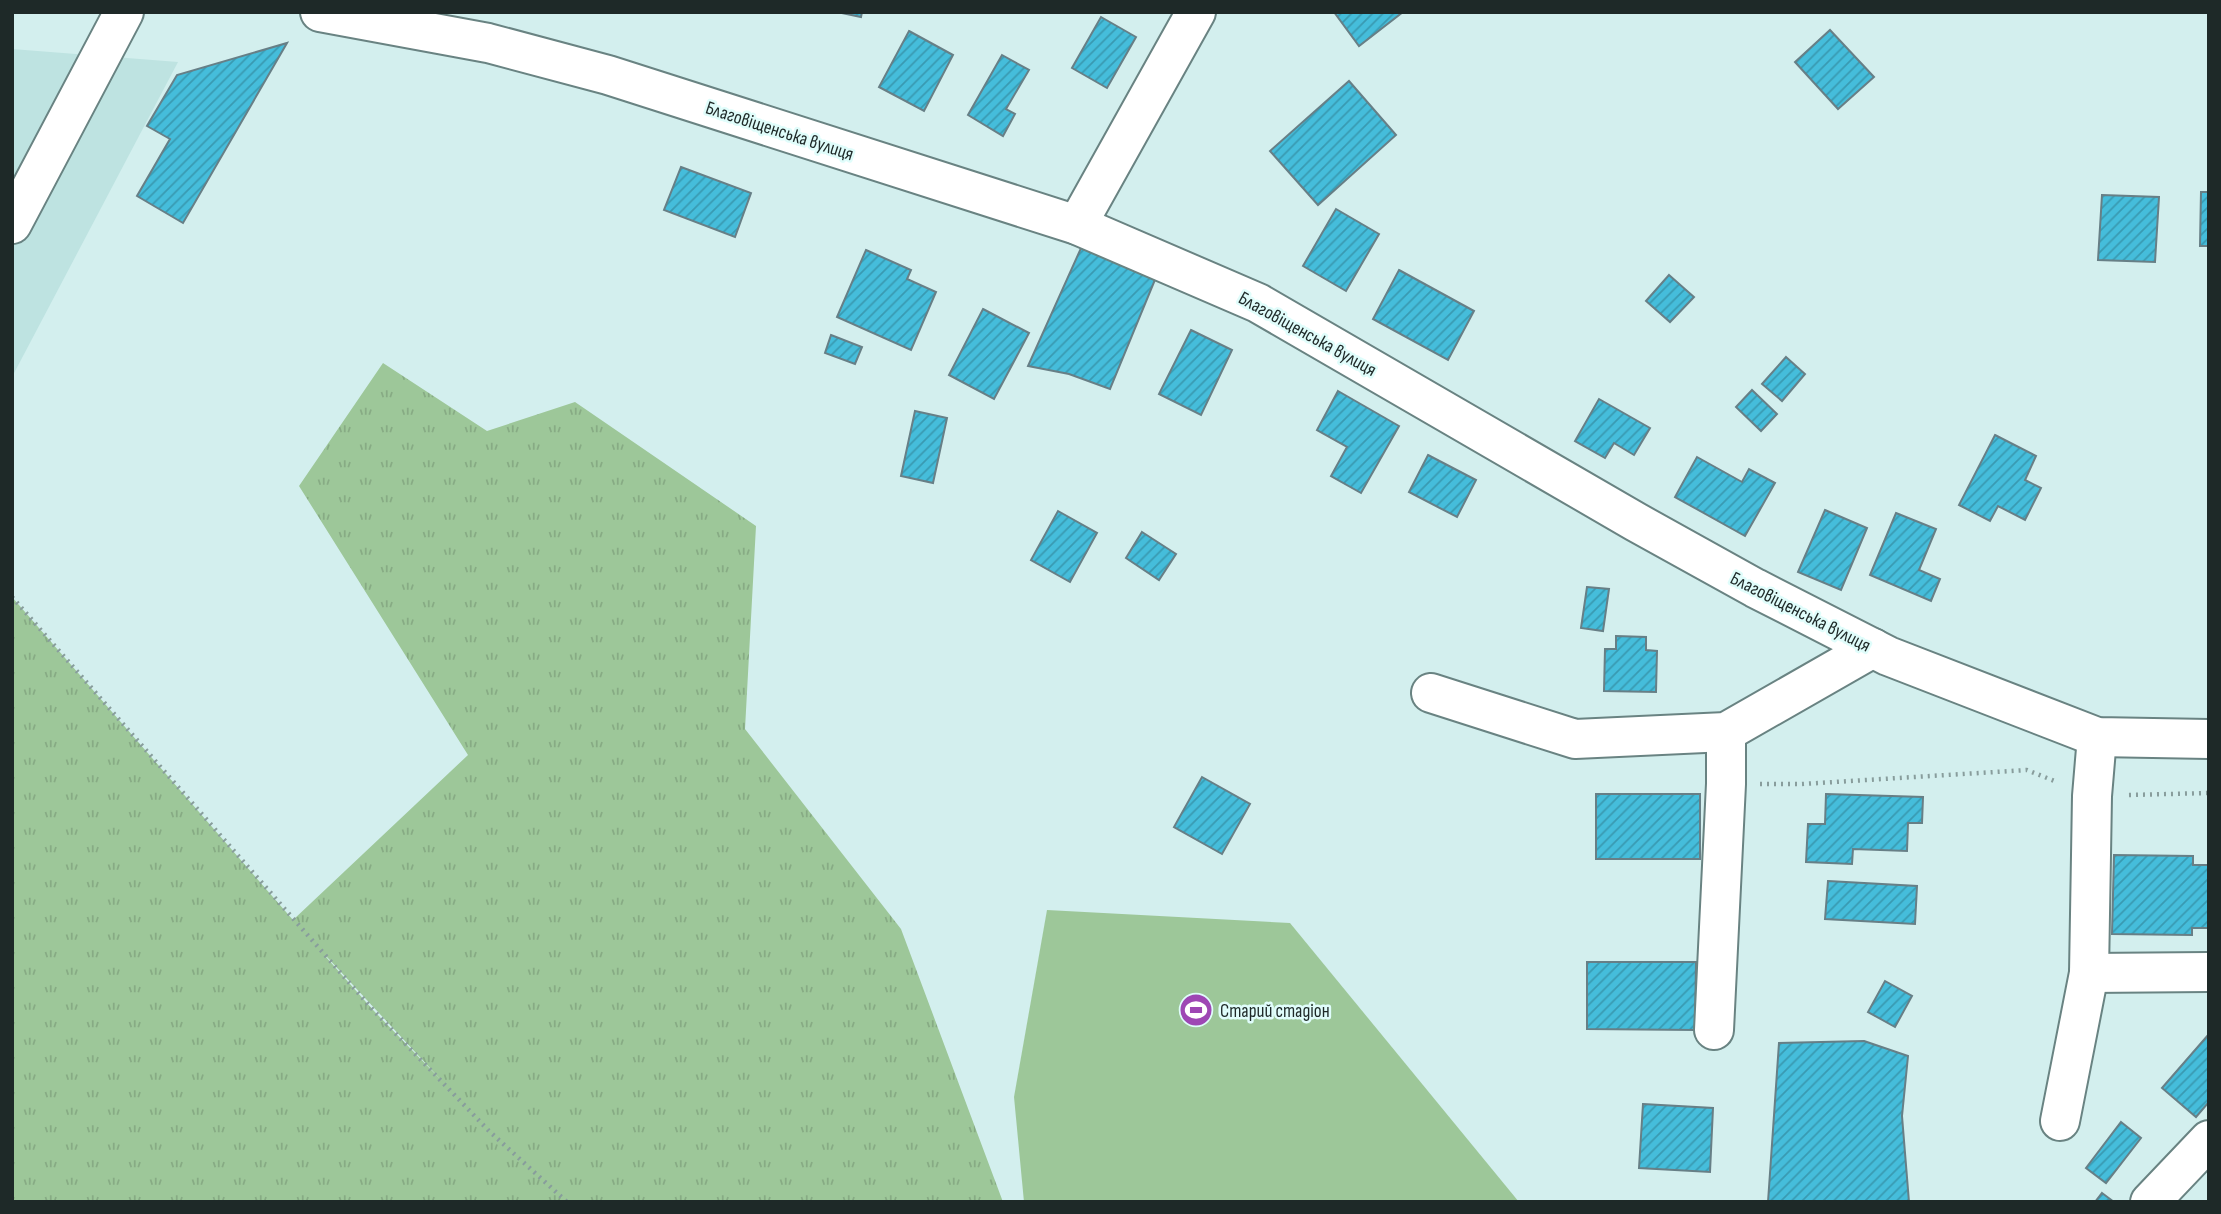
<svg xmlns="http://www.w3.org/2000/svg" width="2221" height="1214" viewBox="0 0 2221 1214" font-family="'Sofia Sans Condensed',sans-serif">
<defs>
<pattern id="grass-tufts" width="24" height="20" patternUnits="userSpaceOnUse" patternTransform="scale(1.75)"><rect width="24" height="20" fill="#9dc799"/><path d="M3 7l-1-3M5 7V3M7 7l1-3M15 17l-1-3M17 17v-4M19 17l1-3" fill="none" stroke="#87ab84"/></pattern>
<pattern id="building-hatch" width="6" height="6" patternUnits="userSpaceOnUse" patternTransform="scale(1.75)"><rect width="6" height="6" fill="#45bddb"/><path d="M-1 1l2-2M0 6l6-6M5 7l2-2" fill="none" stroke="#399ab2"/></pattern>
</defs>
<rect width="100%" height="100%" fill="#d3efee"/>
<!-- built -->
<path fill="#bee3e1" d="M12,49L178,62L12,377Z"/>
<!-- grass -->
<path fill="url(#grass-tufts)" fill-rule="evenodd" d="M383,363L487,431L575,402L756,526L745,729L901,929L1003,1202H12V597L293,920L468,755L299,486ZM326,957H327L442,1081L374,1011Z"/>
<!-- garden -->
<path fill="#9dc799" d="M1047,910L1290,923L1519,1202H1024L1014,1097Z"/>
<!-- building -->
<g fill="url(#building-hatch)" stroke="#677f86" stroke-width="2">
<path d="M837,12H862L861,17Z"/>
<path d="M1334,12H1403L1359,46Z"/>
<path d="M1101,17L1136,37L1107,88L1072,68Z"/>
<path d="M1830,30L1874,77L1838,109L1795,62Z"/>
<path d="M909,31L953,55L924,111L879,87Z"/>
<path d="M287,43L183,223L137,196L170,139L147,126L177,75Z"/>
<path d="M1002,55L1029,70L1006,109L1015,114L1003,136L968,115Z"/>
<path d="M1349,81L1396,135L1318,205L1270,151Z"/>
<path d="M681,167L751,193L735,237L664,210Z"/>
<path d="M2201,192H2209V246H2200Z"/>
<path d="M2102,195L2159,197L2155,262L2098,260Z"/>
<path d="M1336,209L1379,234L1346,291L1303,266Z"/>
<path d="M1086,237L1159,270L1110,389L1069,374L1028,366Z"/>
<path d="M866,250L911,270L907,279L936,292L911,350L837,317Z"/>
<path d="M1399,270L1474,311L1448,360L1373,319Z"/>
<path d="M1669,275L1694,297L1670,322L1646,301Z"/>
<path d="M983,309L1029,333L994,399L949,375Z"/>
<path d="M1191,330L1232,350L1201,415L1159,394Z"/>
<path d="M831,335L862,347L855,364L825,353Z"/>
<path d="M1786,357L1805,374L1782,401L1762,384Z"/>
<path d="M1752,390L1777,414L1761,431L1736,407Z"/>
<path d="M1338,391L1399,426L1361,493L1331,476L1347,447L1317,430Z"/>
<path d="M1599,399L1650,428L1634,455L1614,443L1605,458L1575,441Z"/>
<path d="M915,411L947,418L933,483L901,476Z"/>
<path d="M1995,435L2036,456L2025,480L2041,488L2025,520L1998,506L1990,521L1959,505Z"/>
<path d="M1428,455L1476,480L1457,517L1409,492Z"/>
<path d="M1697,457L1742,482L1749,469L1775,483L1745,536L1675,497Z"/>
<path d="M1825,510L1867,528L1841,590L1798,572Z"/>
<path d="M1058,511L1097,533L1070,582L1031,560Z"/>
<path d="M1896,513L1936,529L1919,570L1940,579L1931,601L1870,575Z"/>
<path d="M1142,532L1176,554L1159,580L1126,558Z"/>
<path d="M1587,587L1609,589L1603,631L1581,628Z"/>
<path d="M1616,636L1646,637V650L1657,651L1656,692L1604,691L1605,649H1616Z"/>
<path d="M1202,777L1250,804L1222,854L1174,827Z"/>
<rect x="1596" y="794" width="104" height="65"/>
<path d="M1826,794L1923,797L1922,823H1908L1907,851L1853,849L1852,864L1806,862L1808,824H1825Z"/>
<path d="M2114,855L2193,856V865H2209V928H2192V935L2112,934Z"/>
<path d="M1828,881L1917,886L1915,924L1825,919Z"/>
<path d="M1587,962H1696L1695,1030L1587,1029Z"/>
<path d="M1885,981L1912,996L1895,1027L1868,1012Z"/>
<path d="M2209,1034V1102L2196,1117L2162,1088Z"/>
<path d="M1864,1041L1908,1056L1902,1116L1909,1202H1768L1779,1043Z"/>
<path d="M1643,1104L1713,1108L1710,1172L1639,1168Z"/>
<path d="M2121,1122L2141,1138L2106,1183L2086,1168Z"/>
<path d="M2102,1193L2114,1202H2095Z"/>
</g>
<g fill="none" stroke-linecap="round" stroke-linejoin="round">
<defs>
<g id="minor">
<path d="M320,12L488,43L608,75L1077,225L1258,303L1636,522L1755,588L1888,656L2097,737L2209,739"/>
<path d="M12,224L124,12"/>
<path d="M1077,225L1196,12"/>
<path d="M1431,693L1575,739L1726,732L1873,648"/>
<path d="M2089,973L2209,972"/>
<path d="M1714,1030L1726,784V732"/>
<path d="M2060,1121L2089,973L2092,796L2097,737"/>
<path d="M2150,1202L2209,1140"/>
</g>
</defs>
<!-- minor casing -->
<use href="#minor" stroke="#698382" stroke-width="42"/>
<!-- path -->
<g stroke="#889d9c" stroke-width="4.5" stroke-dasharray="2 5" stroke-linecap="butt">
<path d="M12,597L374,1011L489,1131L567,1202"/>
<path d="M1760,784H1802L2027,770L2057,782"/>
<path d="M2129,795L2209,793"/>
</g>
<!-- minor -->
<use href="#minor" stroke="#fff" stroke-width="38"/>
</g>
<!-- icons -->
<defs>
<symbol id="stadium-disc" viewBox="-11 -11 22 22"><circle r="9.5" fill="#9e47b4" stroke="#e0fdfb"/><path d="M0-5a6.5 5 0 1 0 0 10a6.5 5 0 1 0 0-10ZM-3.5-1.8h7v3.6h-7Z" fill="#fff"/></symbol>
</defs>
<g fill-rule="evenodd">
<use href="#stadium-disc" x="1177" y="991" width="38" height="38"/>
</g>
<g text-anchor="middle" stroke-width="5" stroke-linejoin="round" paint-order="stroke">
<!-- street labels -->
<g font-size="19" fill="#1e2928" stroke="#e0fdfb">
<text transform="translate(780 130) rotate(18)" y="7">Благовіщенська вулиця</text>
<text transform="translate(1308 333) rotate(29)" y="7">Благовіщенська вулиця</text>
<text transform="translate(1801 611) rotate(27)" y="7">Благовіщенська вулиця</text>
</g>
<!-- poi labels -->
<g font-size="19" fill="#1e2928" stroke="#e0fdfb" text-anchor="start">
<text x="1220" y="1017">Старий стадіон</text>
</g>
</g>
<!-- border -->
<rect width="2221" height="1214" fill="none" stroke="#1e2928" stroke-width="28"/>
</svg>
